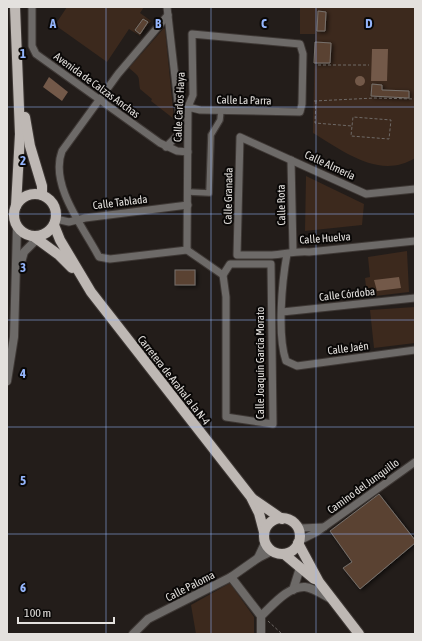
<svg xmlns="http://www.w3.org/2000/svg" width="422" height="641" viewBox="0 0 422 641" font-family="'Asap Condensed',sans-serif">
<defs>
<filter id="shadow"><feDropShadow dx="2" dy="1.5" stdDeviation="2" flood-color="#0009"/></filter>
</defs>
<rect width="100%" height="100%" fill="#231d1a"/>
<!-- green -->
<g fill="#3c291d">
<path d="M67,7H144L140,13L151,21L140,36L129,29L107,62L55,25Z"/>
<path d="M300,7H415V158C380,180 343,151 313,133L315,34H300Z"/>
<path d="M164,28L165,29L174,119L151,101L152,99L140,89C138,75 141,78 129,68Z"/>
<path d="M306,176L364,204L362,225L305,231Z"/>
<path d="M407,251L409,292L367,297L365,278L370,277L368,257Z"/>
<path d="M415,307V343L374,348L370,310Z"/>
<path d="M230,583L254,617V634H196L191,605Z"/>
</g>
<!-- water -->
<g fill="#735949">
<path d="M372,49H388L387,81H371Z"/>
<circle cx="360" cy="81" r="5"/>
<path d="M49,77L68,92L62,101L43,87Z"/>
<path d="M399,277L401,288L377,291L374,280Z"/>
</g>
<!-- building -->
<g fill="#5a4232" stroke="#77716c" filter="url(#shadow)">
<path d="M318,11L326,12L325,31H317Z"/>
<path d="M143,19L148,22L140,34L135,30Z"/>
<path d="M315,42L331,43L330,63H314Z"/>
<path d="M372,84L382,85V90L409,91V98L371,96Z"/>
<rect x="175" y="270" width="20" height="15"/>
<path d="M379,494L415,540V543L360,589L343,568L352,562L330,531Z"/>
</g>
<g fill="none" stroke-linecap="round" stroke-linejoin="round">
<defs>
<path id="pedestrian" d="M189,192L209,193L211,135L220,120L221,110"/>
<g id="minor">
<path d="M32,7V46L36,54L160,143L177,151L188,152"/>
<path d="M168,15L118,74L62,151C49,185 84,228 99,257L110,259L187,250L223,275"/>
<path d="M166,147L178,135L180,121L167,7"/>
<path d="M291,160L293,251"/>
<path d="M415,189L366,194L240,137L237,255C249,255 261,255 272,255C285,254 296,251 309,252L415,241"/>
<path d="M56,219L69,222L85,218L188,205"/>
<path d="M187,250L188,107L193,95L192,34L300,44L303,54L302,104L300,112L200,110L188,107"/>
<path d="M287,254C282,281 277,335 286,361L297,366L415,350"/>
<path d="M230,264H271L273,424L226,417V297L223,275Z"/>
<path d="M282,312L415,298"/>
<path d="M295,524L302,528L324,527"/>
<path d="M299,541L317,532L415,462"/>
</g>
<g id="tertiary">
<path d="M19,269L24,252L40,236"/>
<path d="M7,381L14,337L17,227"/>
<path d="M258,558L265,543"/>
<path d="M231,577L261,616V634"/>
<path d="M293,590L300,568"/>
<path d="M261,616C272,606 288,586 305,587C314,588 323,595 331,599"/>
<path d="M133,634L148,619L231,577L258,558L272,551"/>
</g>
<g id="primary">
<path d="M15,7L20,134L16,206"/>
<path d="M25,117L30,146L42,186V195"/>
<circle cx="35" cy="215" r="21"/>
<path d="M54,225L60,240L91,292L251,497L259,513L264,532"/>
<path d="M33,236L59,255L72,268"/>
<path d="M253,499L282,519"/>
<circle cx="282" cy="536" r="18"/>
<path d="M298,543L319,582L359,634"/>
<path d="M284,554L314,579"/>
</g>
</defs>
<!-- pedestrian casing -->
<use href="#pedestrian" stroke="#3e3835" stroke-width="8"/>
<!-- minor casing -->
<use href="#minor" stroke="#3e3835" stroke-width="9"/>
<!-- tertiary casing -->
<use href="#tertiary" stroke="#3e3835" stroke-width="10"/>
<!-- primary casing -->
<use href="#primary" stroke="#3e3835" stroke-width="12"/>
<!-- path -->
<g stroke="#6f6a67" stroke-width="1" stroke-dasharray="3 2" stroke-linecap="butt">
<path d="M318,65H369"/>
<path d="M314,101L375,98L415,99"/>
<path d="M316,101L315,123L352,126L351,136L389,139L391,120L353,117L352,126"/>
<path d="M268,621L282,634"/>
</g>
<!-- pedestrian -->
<use href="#pedestrian" stroke="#6d6a68" stroke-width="5.5"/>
<!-- minor -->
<use href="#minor" stroke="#6d6a68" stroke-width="7"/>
<!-- tertiary -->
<use href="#tertiary" stroke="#6d6a68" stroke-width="8"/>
<!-- primary -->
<use href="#primary" stroke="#beb8b4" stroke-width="10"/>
</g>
<!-- grid -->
<path fill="none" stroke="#95b6fd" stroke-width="1" stroke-opacity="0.55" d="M106,7V634M211,7V634M316,7V634M7,107H415M7,214H415M7,320H415M7,427H415M7,534H415"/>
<g text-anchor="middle" stroke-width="4" stroke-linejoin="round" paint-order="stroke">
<!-- street labels -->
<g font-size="11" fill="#e4e1de" stroke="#0a0807">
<text transform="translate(97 85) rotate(36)" y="4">Avenida de Calzas Anchas</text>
<text transform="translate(244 100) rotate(1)" y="4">Calle La Parra</text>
<text transform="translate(179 107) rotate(-87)" y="4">Calle Carlos Haya</text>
<text transform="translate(330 165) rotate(25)" y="4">Calle Almería</text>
<text transform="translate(228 196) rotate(-89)" y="4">Calle Granada</text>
<text transform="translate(120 202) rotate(-7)" y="4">Calle Tablada</text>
<text transform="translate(281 205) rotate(-91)" y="4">Calle Rota</text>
<text transform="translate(325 238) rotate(-4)" y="4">Calle Huelva</text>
<text transform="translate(347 294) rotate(-6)" y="4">Calle Córdoba</text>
<text transform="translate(348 348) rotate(-7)" y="4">Calle Jaén</text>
<text transform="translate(260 363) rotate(-90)" y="4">Calle Joaquín García Morato</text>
<text transform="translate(174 380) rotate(52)" y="4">Carretera de Arahal a la N-4</text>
<text transform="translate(363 486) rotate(-36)" y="4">Camino del Junquillo</text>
<text transform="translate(190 586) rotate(-27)" y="4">Calle Paloma</text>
</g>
</g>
<g font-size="13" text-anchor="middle" font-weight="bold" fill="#95b6fd" stroke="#0a0807" stroke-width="4" stroke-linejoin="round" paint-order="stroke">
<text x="53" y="28">A</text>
<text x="158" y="28">B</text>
<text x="264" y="28">C</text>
<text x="369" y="28">D</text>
<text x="23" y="58">1</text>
<text x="23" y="165">2</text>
<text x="23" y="272">3</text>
<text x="23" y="378">4</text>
<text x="23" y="485">5</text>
<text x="23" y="592">6</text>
</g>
<!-- border -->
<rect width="422" height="641" fill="none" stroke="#e4e1de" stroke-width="16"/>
<!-- scale -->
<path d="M18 617v6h96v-6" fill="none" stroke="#e4e1de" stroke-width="2"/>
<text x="24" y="617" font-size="12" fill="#e4e1de" stroke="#0a0807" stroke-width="3" paint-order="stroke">100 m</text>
</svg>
